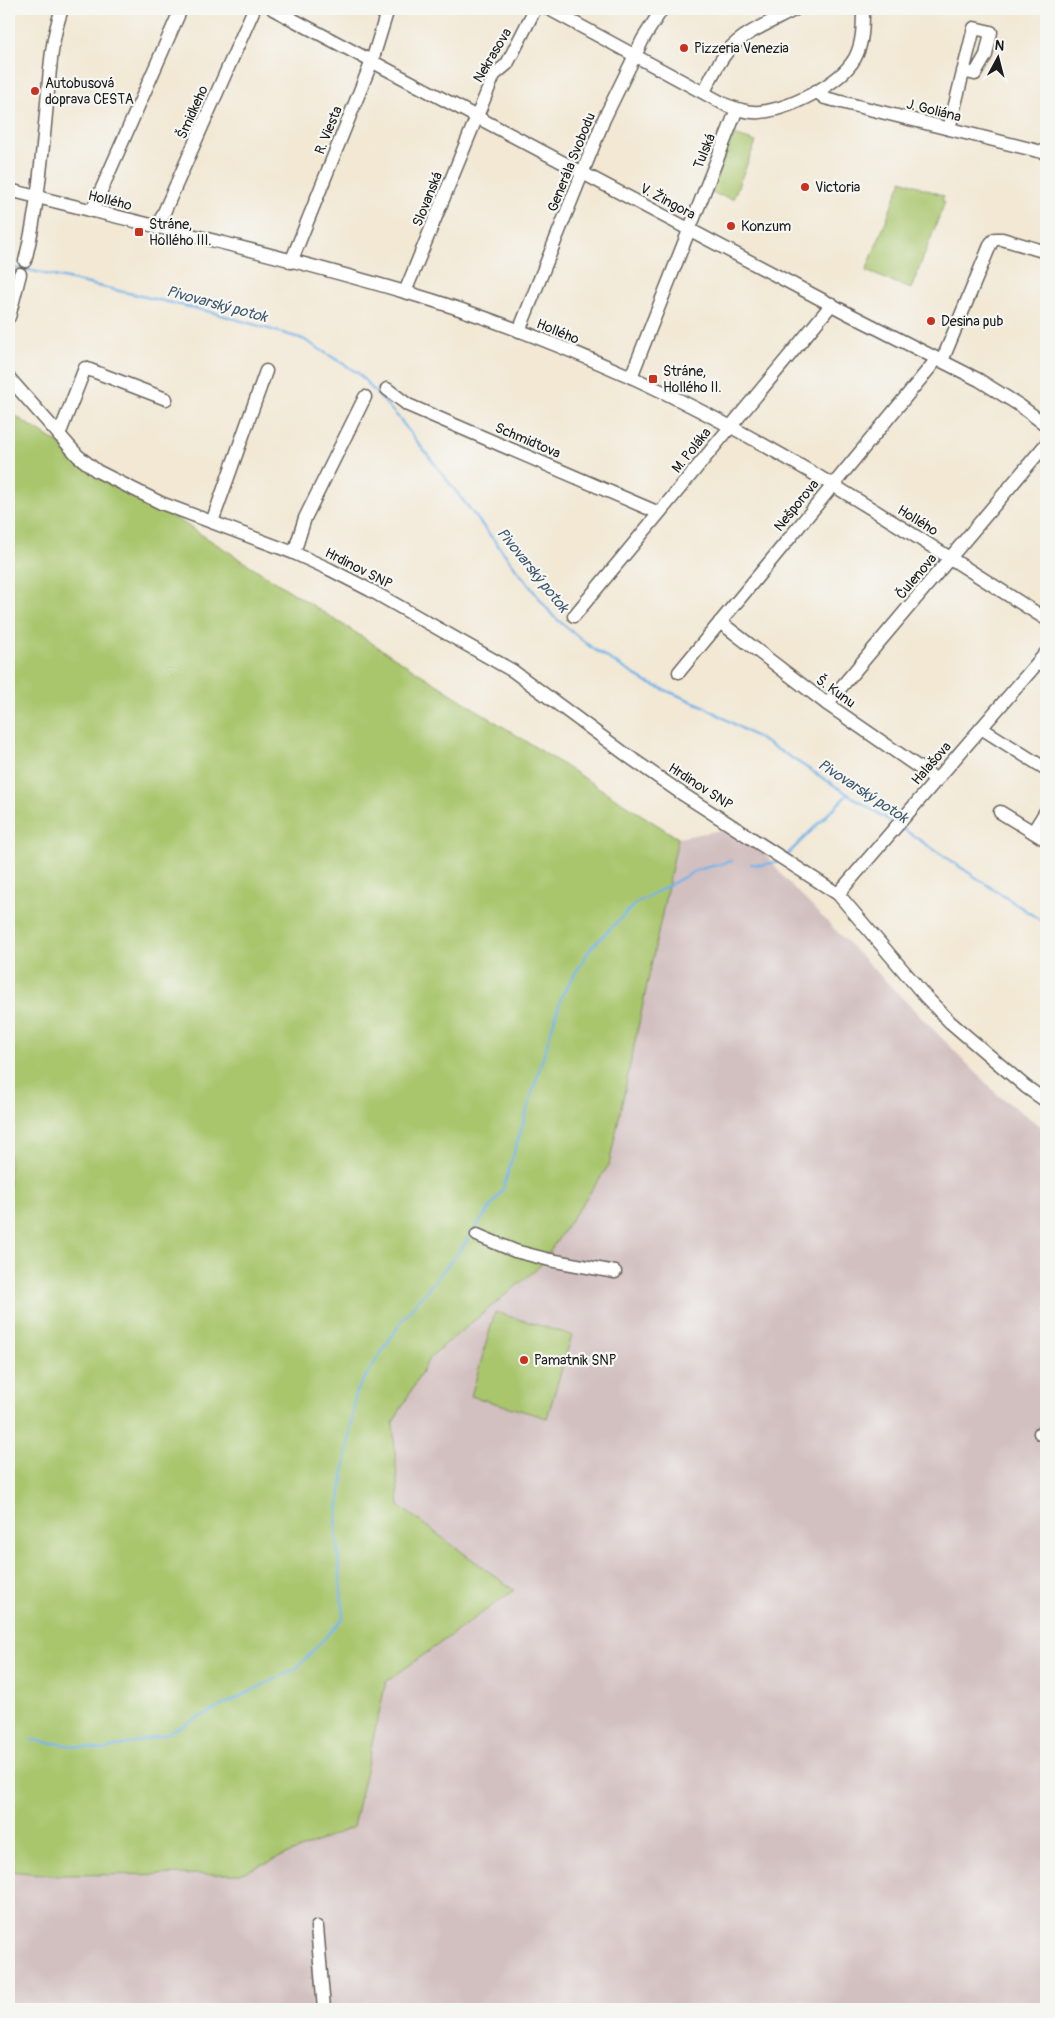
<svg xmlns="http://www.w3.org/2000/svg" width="1055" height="2018" viewBox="0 0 1055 2018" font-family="Pangolin,sans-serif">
<rect width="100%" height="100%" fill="#f6f6f2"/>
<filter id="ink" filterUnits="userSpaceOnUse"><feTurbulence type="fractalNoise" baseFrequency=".02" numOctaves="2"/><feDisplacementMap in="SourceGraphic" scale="10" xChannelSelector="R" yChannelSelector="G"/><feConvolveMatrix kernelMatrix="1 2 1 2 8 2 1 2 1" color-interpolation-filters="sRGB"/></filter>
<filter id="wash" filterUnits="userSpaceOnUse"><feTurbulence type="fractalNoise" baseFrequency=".0096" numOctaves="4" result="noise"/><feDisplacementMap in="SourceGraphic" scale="20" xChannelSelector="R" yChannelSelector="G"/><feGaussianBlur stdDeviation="1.12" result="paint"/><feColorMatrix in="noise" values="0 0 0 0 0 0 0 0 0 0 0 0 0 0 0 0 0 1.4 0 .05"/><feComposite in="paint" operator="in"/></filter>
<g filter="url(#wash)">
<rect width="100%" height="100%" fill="#f2e8d4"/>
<!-- industrial -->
<path fill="#d2bfc0" d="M744,826L784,878L999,1096L1046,1130V2009H9V1871L51,1875L353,1827L386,1682L513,1590L399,1506L393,1423L430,1357L538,1268L609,1165L678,838Z"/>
<!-- green -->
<g fill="#a9c66d" stroke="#627144">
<path d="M734,135L756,142L733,199L711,193L723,160Z"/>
<path d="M902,180L944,196L942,200L945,202L911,289L866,271Z"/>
<path d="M9,412L678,838L609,1165L538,1268L430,1357L393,1423L399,1506L514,1590L386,1682L353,1827L240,1874L51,1875L9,1871Z"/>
<path d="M495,1312L572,1335L547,1418L471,1396Z"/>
</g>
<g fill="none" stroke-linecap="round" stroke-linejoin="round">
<!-- stream -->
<g stroke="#75b4e8" stroke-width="2.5">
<path d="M9,268L28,270L211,312L303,339L358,373L398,417L553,616L592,648L646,682L703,706L787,755L893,823"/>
<path d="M900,827L1046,924"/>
<path d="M785,857L848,794"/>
<path d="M751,864L763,865L779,861"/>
<path d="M32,1740L103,1750L164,1735L297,1668L343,1618L336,1524L356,1392L402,1320L461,1249L503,1189L562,995L590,949L636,903L697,870L732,861"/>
</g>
</g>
</g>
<g filter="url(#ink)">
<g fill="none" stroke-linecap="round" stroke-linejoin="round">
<defs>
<g id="minor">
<path d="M273,9L847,313L979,380L1019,405L1046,425"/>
<path d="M549,9L726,105C737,109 748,113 760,112C790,109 840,84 855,58C863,43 863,26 863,9"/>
<path d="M816,91L825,98L1046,153"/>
<path d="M704,92C711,78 717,64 727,52C743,32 774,21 796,9"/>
<path d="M949,129L974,28L991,32L986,55L975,74L963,71"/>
<path d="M9,190C141,223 275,254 405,292C481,314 557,344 629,376C776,443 910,533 1046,619"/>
<path d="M92,211L181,9"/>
<path d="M157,228L254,9"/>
<path d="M25,261C38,209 42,156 47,103C50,70 51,40 62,9"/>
<path d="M291,262L372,61L388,9"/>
<path d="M405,292L494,75L507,64L535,9"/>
<path d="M9,317L20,274"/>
<path d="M519,331L604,119L643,39L662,9"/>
<path d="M942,361L991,243L995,239H1002L1046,252"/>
<path d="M631,377L737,109"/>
<path d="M9,378L78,456L97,471L161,503L294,553L329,569L370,590L513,671L628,756L684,795L838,894L925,996L950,1022L1026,1087L1046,1101"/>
<path d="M387,389L408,405L659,513"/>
<path d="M59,435L85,368L166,399"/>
<path d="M212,522L266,371"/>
<path d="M294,553L305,518L365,397"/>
<path d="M574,616L832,304"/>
<path d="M720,622L827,704L937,780"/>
<path d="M679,672L937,359"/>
<path d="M827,704L1046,444"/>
<path d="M981,728L1046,769"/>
<path d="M1000,812L1046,840"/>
<path d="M1033,832L1046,811"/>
<path d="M838,894L1046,653"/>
<path d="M477,1235L515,1251L550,1260L615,1272"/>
<path d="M1040,1433L1046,1435"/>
<path d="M317,1927L324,2009"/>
</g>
</defs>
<!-- minor casing -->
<use href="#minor" stroke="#67635c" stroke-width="15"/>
<!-- minor -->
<use href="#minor" stroke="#fff" stroke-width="12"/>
</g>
</g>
<!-- markers -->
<g fill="#c8321e" stroke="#f6f6f2" stroke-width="2">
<circle cx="684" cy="48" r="5"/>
<circle cx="35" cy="91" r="5"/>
<circle cx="805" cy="187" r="5"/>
<circle cx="731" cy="226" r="5"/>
<rect x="134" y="227" width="10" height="10" rx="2.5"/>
<circle cx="931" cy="321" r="5"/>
<rect x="648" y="374" width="10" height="10" rx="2.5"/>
<circle cx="524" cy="1360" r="5"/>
</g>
<g text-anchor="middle" stroke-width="4.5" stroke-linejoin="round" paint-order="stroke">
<!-- poi labels -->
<g font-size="14" fill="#1c1c1c" stroke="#f6f6f2" text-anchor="start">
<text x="694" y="53">Pizzeria Venezia</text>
<text x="45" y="88">Autobusová<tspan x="45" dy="16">doprava CESTA</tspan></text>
<text x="815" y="192">Victoria</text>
<text x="149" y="229">Stráne,<tspan x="149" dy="16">Hollého III.</tspan></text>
<text x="741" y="231">Konzum</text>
<text x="941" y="326">Desina pub</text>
<text x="663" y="376">Stráne,<tspan x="663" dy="16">Hollého II.</tspan></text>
<text x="534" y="1365">Pamatnik SNP</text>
</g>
<!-- street labels -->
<g font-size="14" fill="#1c1c1c" stroke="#f6f6f2">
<text transform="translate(492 55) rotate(-59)" y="5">Nekrasova</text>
<text transform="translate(934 110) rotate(14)" y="5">J. Goliána</text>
<text transform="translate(192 112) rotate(-66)" y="5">Šmidkeho</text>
<text transform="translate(328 130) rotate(-68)" y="5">R. Viesta</text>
<text transform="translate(704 151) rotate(-68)" y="5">Tulská</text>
<text transform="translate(571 162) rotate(-68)" y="5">Generála Svobodu</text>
<text transform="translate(427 199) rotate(-68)" y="5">Slovanská</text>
<text transform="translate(110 200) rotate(14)" y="5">Hollého</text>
<text transform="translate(668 201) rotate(28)" y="5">V. Žingora</text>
<text transform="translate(558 331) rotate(22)" y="5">Hollého</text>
<text transform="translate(528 440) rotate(23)" y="5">Schmidtova</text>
<text transform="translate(691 450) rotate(-51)" y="5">M. Poláka</text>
<text transform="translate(796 505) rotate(-51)" y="5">Nešporova</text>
<text transform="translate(918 520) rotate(32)" y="5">Hollého</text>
<text transform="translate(359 568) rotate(27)" y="5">Hrdinov SNP</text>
<text transform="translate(916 576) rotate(-50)" y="5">Čulenova</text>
<text transform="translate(836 691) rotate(36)" y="5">Š. Kunu</text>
<text transform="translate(931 763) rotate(-49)" y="5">Halašova</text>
<text transform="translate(701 786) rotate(33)" y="5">Hrdinov SNP</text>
</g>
<!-- water labels -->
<g font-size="15" font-style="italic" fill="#40596e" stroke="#f6f6f2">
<text transform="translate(217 304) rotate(15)" y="5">Pivovarský potok</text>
<text transform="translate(533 570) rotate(51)" y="5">Pivovarský potok</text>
<text transform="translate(863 791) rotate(33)" y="5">Pivovarský potok</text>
</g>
</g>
<!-- margin -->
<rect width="1055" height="2018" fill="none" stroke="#f6f6f2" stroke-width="30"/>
<!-- north arrow -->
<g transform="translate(998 58) rotate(7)" stroke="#f6f6f2" stroke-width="4" paint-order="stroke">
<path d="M0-4L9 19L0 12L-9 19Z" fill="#1c1c1c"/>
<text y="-8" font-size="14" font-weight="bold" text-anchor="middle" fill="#1c1c1c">N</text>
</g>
</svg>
